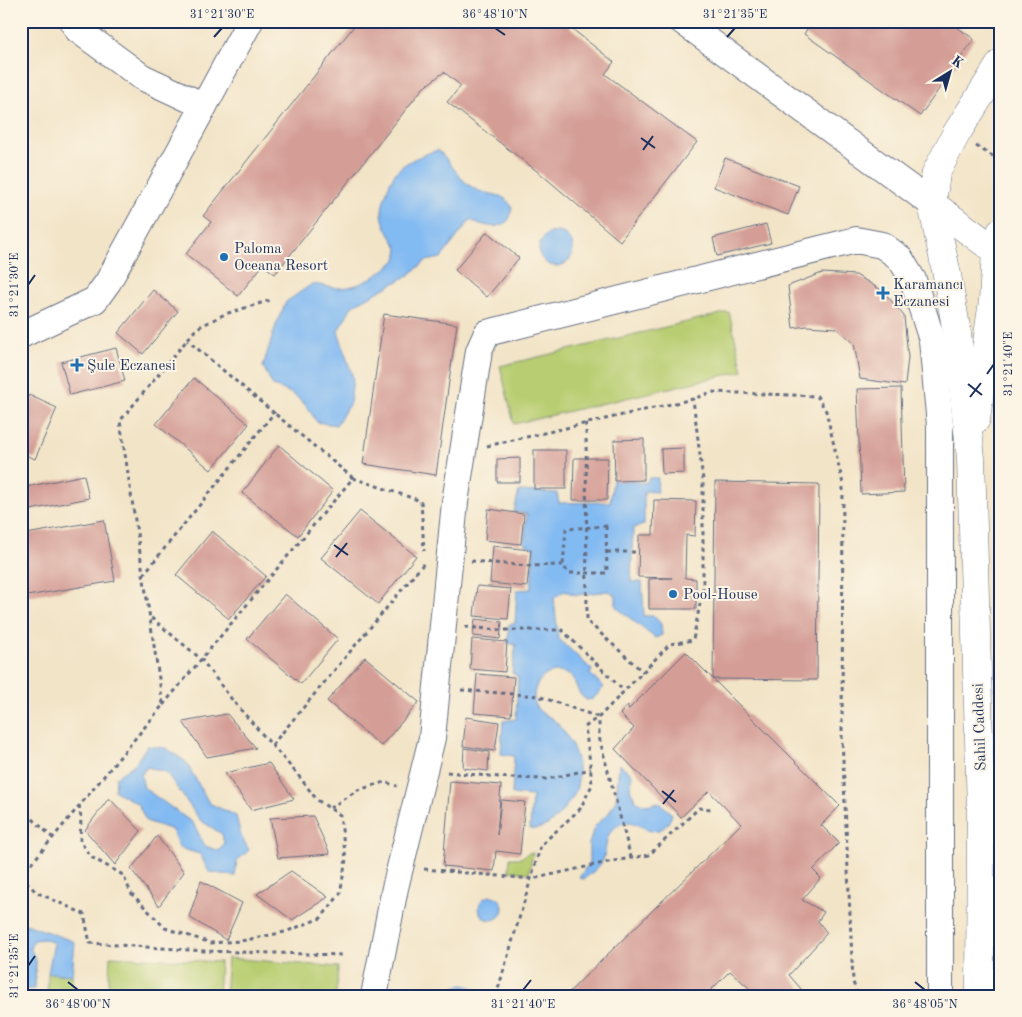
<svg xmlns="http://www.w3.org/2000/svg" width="1022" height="1017" viewBox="0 0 1022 1017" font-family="'Old Standard TT',serif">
<rect width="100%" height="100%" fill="#fcf5e5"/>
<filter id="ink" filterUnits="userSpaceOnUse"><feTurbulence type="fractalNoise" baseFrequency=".02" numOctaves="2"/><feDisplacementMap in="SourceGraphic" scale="10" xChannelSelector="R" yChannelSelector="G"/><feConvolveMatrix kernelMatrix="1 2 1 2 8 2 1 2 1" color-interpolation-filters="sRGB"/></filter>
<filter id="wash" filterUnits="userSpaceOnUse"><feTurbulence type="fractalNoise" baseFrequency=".0096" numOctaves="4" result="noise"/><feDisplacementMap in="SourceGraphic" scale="20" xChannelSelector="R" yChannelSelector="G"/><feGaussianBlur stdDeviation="1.12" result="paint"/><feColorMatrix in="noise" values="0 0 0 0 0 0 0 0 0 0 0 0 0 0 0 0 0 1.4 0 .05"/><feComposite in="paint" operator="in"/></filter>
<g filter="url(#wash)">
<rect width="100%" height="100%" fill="#f2e4c7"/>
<!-- green -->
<g fill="#b8cd71" stroke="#6a7e68">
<path d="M729,312L743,371L514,424L500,366Z"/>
<path d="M528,853H533L529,873L509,871L510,858H521Z"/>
<path d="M110,956L220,962L218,996H108Z"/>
<path d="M228,958L338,967L336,996H225Z"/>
<path d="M48,973L72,975V996H47Z"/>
</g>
<!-- water -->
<g fill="#82baf2" stroke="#4e74a8" fill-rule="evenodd">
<path d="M438,150C453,164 457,179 475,189C483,194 499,194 504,198C507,200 510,204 512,207C511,210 511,216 509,219C500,232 481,225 470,220L441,258L426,261L409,275L352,306L338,331L353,378L350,403L336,425L317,422C302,399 299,395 273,386L263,366L277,322L286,302L312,284C321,285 331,288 340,288C362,287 380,274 396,260L398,248C392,238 382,225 382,212C382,202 391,175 399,169C410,159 425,154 438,150Z"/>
<circle cx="556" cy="249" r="17"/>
<path d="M649,478H658L657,492L644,491V525L633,528L631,582H642L644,616H654L661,624L662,635L655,638L616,607V596L609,591L577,595L564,591L554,598L558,638L592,670L590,674L604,687L593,699L587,700C585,699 582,697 581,695C575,689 577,678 567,674C546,665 528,687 536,706C539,714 551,716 556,722C574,741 584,767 575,793C572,799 566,806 562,811C555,821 542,831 530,829L532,796L512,794L514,756L501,754L503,721L516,719L518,677L512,673L516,645L508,643L509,624H515L517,590L531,589L534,549L524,543L527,514L514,512L519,491L557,493L559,503L610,502L613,480L646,483Z"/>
<path d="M147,746L166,748L186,762L209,803L236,816L241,836L249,850L237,861L235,876L209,872L200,854L179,848L172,830L146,821L138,804L115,791L116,777L135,764ZM147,767L166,772L200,820L222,834L224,844L219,851L205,846L193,823L144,788L141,775Z"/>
<path d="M619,764L632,774L630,789L637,802L647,805L659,802L672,814C669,824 662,833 650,830C640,828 633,818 621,824C603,832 608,846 603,860C600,867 590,874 584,879L579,878L589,863V844L595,826L609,813L616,800Z"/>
<circle cx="491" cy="908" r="12"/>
<path d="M26,924L75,942L72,975L48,973L54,943L44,939L34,940L30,948L36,960L35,989H21V927Z"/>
<path d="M463,985C471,986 476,989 481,996H446C450,989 455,986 463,985Z"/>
</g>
<g id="blocks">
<!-- building -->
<g fill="#d49e96">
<path d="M358,21H562L614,62L605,74L697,142L620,241L542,175L447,102L461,86L444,72L423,88L275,274L263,265L238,296L186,254L211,222L203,216Z"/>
<path d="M784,21H802L796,29Z"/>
<path d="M812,21H948L974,39L920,116L804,34Z"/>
<path d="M725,158L799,186L788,215L714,187Z"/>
<path d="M766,224L771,243L717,256L713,238Z"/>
<path d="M487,232L519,258L487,297L455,270Z"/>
<path d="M822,273L856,275L883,291L904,316L908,357L905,385L860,379L854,343L836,328L807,326L793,328L788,286Z"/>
<path d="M153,290L178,311L143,354L118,333Z"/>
<path d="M384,314L457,324L436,475L363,464Z"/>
<path d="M116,348L125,381L70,395L61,362Z"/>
<path d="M194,378L249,424L211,470L156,424Z"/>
<path d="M901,388L904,492L861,494L857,389Z"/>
<path d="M29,395L57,408L35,459L21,453V414Z"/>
<path d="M644,439V480L615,481L614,440Z"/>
<path d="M279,445L333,491L298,536L242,493Z"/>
<path d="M684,448V473L662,474L661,449Z"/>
<rect x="534" y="450" width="32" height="39"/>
<path d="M520,458V482H497V459Z"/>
<path d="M574,458H608L607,500H573Z"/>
<path d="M84,475L89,498L21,512V488Z"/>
<path d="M715,482L819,484L817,680L713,679Z"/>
<path d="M654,500L696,501L695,536L686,535L685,578L696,579V609H649V579L672,578L638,577L639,535H653Z"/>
<path d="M488,509L524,514L521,544L485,540Z"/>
<path d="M360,511L416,556L378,604L321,558Z"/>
<path d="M104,520L115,581L21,597V535Z"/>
<path d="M212,531L266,576L229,619L176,575Z"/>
<path d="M493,546L531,550L527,587L490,583Z"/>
<path d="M477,586L511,589L508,619L474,616Z"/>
<path d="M285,594L338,639L301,684L247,639Z"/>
<path d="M475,619L502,622L500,639L473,636Z"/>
<path d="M472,639L507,642L505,672L470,669Z"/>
<path d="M686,652L840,806L821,825L839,843L813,870L821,878L802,900L824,912L818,921L827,933L789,975L802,990L796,996H775L773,994L769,996H758L730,971L705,996H565L741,824L709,791L681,817L615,749L634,728L620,714L628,705V710Z"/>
<path d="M365,657L419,702L381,746L327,701Z"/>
<path d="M477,674L514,677L511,716L474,713Z"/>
<path d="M227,714L256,748L207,757L183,722Z"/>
<path d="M466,717L499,722L495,751L463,746Z"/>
<path d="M464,748L489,752L488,771L463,768Z"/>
<path d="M269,763L294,799L251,810L225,773Z"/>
<path d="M450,781L501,785L497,835L501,800L525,802L520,854L496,851L494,871L443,866Z"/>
<path d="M109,798L141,831L115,865L85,830Z"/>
<path d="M313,816L330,854L278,858L270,818Z"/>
<path d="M157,836L184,872L159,906L131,869Z"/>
<path d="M291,871L328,897L292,920L257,894Z"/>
<path d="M201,881L242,903L226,940L189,917Z"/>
</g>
</g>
</g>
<g filter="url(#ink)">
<use href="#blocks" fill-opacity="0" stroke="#666e83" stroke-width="1"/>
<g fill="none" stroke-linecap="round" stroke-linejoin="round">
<defs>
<g id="street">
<path d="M72,21L78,30L142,77L204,106L250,21"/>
<path d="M682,21L932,204"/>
<path d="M21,335L95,300L108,282L204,106"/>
<path d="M981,810L1001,809"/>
<path d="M982,890L1001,889"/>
<path d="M374,996L395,888L432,738L455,502L479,351L487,333L856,240L882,245L900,258L913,280L932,340L940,425V996"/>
</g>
<g id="secondary">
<path d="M932,204L996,251"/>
<path d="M976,419L993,301L996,251L1001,232"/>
<path d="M980,996L981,810L971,458L957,333L947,275L932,204L936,173L956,134L1001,63"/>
</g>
</defs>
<!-- street casing -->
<use href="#street" stroke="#666e83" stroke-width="28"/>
<!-- secondary casing -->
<use href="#secondary" stroke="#666e83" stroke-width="29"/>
<!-- path -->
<g stroke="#666e83" stroke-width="3" stroke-dasharray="4 4" stroke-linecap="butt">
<path d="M976,146L1001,161"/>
<path d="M586,423L587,621L643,672"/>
<path d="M487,446L693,399L712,392L817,396L826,411L843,484L842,737L853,982L858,996"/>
<path d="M353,478L421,501L424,551"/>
<path d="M606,526L607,573H568L563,565L566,529Z"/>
<path d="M607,552H636"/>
<path d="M471,561L529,566L563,565"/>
<path d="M143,575L274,413L187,340"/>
<path d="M465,627L501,630H562L624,691"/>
<path d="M461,690L538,696L598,717"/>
<path d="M163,705L353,478L274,413"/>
<path d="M272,745L425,562"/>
<path d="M447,772L510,778L548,779L591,769"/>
<path d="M79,805L81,818L80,841L91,857L123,875L131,893L165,928L211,943L241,941L285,932L321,918L340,894L346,859L340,815L317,800L298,775L233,701L201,659L149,616"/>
<path d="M21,808L53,838"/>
<path d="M330,808L358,790L385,782L397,786"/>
<path d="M631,858L599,737V717L670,644L693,640L703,588V480L693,399"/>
<path d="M424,869L532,879L608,862L649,855L699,808L711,809"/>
<path d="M21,876L163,705L120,421L197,328L225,314L271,300"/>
<path d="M21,876L36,892L84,914L90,943L204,951L343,955"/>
<path d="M496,996L541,845L580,809L592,785L590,762L585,727L598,717"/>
</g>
<!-- street -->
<use href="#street" stroke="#fff" stroke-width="26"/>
<!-- secondary -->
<use href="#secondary" stroke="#fff" stroke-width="28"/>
</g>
</g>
<!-- ticks -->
<path fill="none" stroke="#1b2f5e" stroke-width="2" d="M495,28L505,35M214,37L222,28M727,37L735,28M641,138L655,148M643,150L653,136M28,285L35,275M987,374L994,364M968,384L982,395M970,397L981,383M334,545L348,555M336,557L347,543M662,791L676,802M663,804L674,790M28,966L35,956M68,982L78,990M915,982L925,990M523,990L531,980"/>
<!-- markers -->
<g fill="#1f6fb2" stroke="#fcf5e5" stroke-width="2">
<circle cx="224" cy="257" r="5"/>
<path d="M880.5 285.5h5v5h5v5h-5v5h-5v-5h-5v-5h5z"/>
<path d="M74.5 357.5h5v5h5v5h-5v5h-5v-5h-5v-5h5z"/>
<circle cx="673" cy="594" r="5"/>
</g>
<g text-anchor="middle" stroke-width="4" stroke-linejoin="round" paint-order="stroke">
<!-- poi labels -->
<g font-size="15" fill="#1b2f5e" stroke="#fcf5e5" text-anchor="start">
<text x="234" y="253">Paloma<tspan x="234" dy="17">Oceana Resort</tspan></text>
<text x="893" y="289">Karamancı<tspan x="893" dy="17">Eczanesi</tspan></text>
<text x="87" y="370">Şule Eczanesi</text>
<text x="683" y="599">Pool-House</text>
</g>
<!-- street labels -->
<g font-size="15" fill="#1b2f5e" stroke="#fcf5e5">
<text transform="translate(979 727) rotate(-92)" y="5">Sahil Caddesi</text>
</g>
</g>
<!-- margin -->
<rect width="1022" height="1017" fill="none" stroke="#fcf5e5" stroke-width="55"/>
<!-- north arrow -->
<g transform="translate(950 72) rotate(37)" stroke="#fcf5e5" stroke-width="4" paint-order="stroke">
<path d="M0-4L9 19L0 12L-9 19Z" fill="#1b2f5e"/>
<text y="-8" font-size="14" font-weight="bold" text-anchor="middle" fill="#1b2f5e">K</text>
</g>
<rect x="28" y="28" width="966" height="962" fill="none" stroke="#1b2f5e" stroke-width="2"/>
<g font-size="12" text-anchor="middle" fill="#1b2f5e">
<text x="222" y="18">31°21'30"E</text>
<text x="495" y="18">36°48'10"N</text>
<text x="735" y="18">31°21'35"E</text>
<text transform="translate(14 285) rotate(-90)" y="4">31°21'30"E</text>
<text transform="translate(1008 364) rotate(-90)" y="4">31°21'40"E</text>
<text transform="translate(14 966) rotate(-90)" y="4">31°21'35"E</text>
<text x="78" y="1008">36°48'00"N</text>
<text x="523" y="1008">31°21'40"E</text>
<text x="925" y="1008">36°48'05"N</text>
</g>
</svg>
